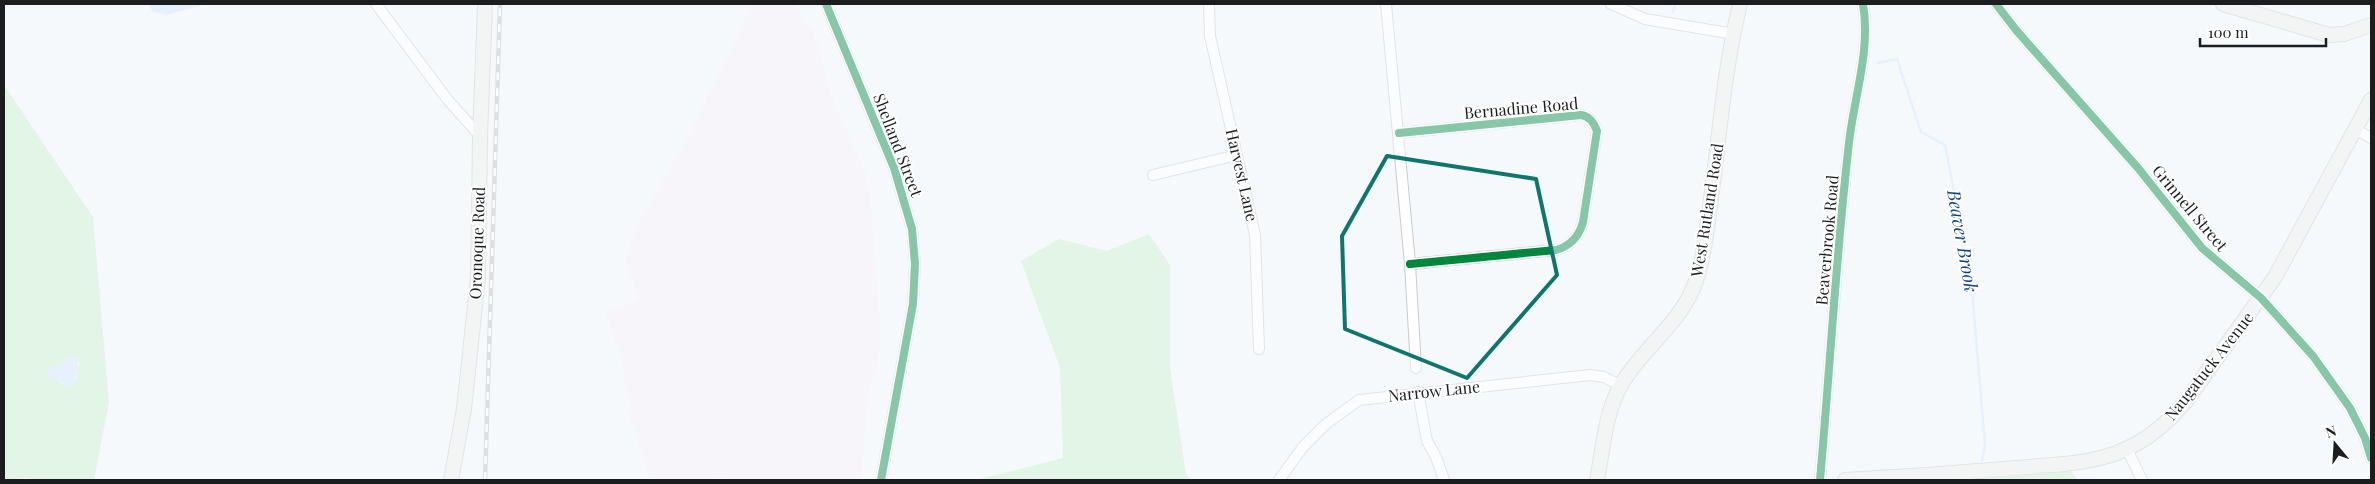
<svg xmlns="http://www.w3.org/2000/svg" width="2375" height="484" viewBox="0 0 2375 484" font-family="'Playfair Display',serif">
<rect width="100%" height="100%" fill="#f6f9fc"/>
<!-- industrial -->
<path fill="#faeff8" d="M752,4H795L814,33L831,93L866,174L871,202L881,335L877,369L869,390L861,480H726L722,477L713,480H650L627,410L632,408L622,379L626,377L605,311L639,300L625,258L630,243L639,221L689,135Z"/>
<!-- green -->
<g fill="#ccefcc" fill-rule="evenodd">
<path d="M4,85L93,217L109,402L94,480H30L28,478L4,480ZM70,355L77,359L79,364L76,379L63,384L48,374V369L52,366L59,365Z"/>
<path d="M1149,234L1170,265V368L1186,474L1191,480H976L1063,458L1060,368L1021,261L1059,239L1107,251Z"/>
<path d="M2071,471L2078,480H1976Z"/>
</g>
<!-- water -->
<g fill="#d6e7fd">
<path d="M148,4H207L166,15L153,12Z"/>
<path d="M70,355L77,359L78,371L73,385L65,388L62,382L52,378L47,372L50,366L59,365Z"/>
</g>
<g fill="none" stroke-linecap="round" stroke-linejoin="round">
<!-- stream -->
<g stroke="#d6e7fd" stroke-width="2.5">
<path d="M1673,12L1675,4"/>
<path d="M1878,63L1897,59L1921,132L1945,145L1971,280L1985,444L1982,460"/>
</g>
<defs>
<g id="street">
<path d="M376,4L447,99L480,136"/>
<path d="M826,4L894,168L912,229L915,264L913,304L881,480"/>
<path d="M1209,4L1210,36L1255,235L1259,349"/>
<path d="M1386,4L1410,264L1416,368"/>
<path d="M1611,4L1645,19L1734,34"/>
<path d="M1996,4L2016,30L2138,168L2202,248L2261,298L2313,356L2350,408L2365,438L2371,458"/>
<path d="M2355,129L2371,138"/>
<path d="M1399,133L1581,115C1590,116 1594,123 1597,131L1583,222C1579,237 1570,246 1556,250L1410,264"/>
<path d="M1153,175L1237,155"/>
<path d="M1418,392L1427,441L1436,457L1444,480"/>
<path d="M2127,449L2142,480"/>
<path d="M1279,480L1303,447L1326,424L1359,400L1590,375L1604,377L1621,386"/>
<path d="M1820,480C1830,368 1836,255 1849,143C1854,97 1871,50 1863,4"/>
</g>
<g id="secondary">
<path d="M2223,4L2329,35L2344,34L2371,25"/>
<path d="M451,480L464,409L478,277L480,136L485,4"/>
<path d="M1597,480C1603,449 1605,413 1621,385C1643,347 1681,324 1696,281C1705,253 1708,221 1712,191C1720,129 1725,65 1740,4"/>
<path d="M1845,480C1902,477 1959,473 2016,468C2054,464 2094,465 2128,448C2152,437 2170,420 2187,400L2275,277L2371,100"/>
</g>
</defs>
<!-- street casing -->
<use href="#street" stroke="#c9cbcd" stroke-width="12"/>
<!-- secondary casing -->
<use href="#secondary" stroke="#c9cbcd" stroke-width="16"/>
<!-- street -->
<use href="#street" stroke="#fefeff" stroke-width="10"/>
<!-- secondary -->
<use href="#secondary" stroke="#eef0eb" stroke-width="14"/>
<defs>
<path id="rail" d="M485,480L500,4"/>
</defs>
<!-- rail casing -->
<use href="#rail" stroke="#bfbfc0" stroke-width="4.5"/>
<!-- rail -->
<use href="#rail" stroke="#fff" stroke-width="2.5" stroke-dasharray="8" stroke-linecap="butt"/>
<defs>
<g id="cycleway">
<path d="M826,4L894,168L912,229L915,264L913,304L881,480"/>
<path d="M1996,4L2016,30L2138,168L2202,248L2261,298L2313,356L2350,408L2365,438L2371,458"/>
<path d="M1399,133L1581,115C1590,116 1594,123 1597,131L1583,222C1579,237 1570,246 1556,250L1410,264"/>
<path d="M1820,480C1830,368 1836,255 1849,143C1854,97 1871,50 1863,4"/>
</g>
</defs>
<!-- cycleway casing -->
<use href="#cycleway" stroke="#fff" stroke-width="11"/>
<!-- cycleway -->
<use href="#cycleway" stroke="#00873e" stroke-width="8"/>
</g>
<!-- marked area -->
<path d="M0 0H2375V484H0ZM1387,156L1536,179L1557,275L1467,378L1345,329L1342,236Z" fill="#f6f9fc" fill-opacity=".55" fill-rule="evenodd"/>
<path fill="none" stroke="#0f766e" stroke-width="4" stroke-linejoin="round" d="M1387,156L1536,179L1557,275L1467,378L1345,329L1342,236Z"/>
<g text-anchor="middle" stroke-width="4" stroke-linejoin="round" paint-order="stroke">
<!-- street labels -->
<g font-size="16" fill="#1b1d1e" stroke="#fff">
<text transform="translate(1521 108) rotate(-5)" y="6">Bernadine Road</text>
<text transform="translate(898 145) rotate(69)" y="6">Shelland Street</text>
<text transform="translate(1242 175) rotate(77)" y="6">Harvest Lane</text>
<text transform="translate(2190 208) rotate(50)" y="6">Grinnell Street</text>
<text transform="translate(1707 210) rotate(-81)" y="6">West Rutland Road</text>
<text transform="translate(1827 240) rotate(-85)" y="6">Beaverbrook Road</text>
<text transform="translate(477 243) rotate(-88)" y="6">Oronoque Road</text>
<text transform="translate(2209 366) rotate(-52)" y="6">Naugatuck Avenue</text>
<text transform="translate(1434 391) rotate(-6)" y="6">Narrow Lane</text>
</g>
<!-- water labels -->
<g font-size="18" font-style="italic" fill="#0d4485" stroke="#fff">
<text transform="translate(1962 241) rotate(80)" y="6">Beaver Brook</text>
</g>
</g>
<!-- border -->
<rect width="2375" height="484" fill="none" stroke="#1b1d1e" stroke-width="10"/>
<!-- north arrow -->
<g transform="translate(2335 444) rotate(342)" stroke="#ffffff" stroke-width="4" paint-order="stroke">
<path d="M0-4L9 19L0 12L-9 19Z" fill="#1b1d1e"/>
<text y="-8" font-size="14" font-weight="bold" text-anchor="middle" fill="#1b1d1e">N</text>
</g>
<!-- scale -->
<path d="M2200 38v8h126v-8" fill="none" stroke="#1b1d1e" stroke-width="2.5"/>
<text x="2208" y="38" font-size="15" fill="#1b1d1e" stroke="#ffffff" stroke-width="4" paint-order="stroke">100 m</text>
</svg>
